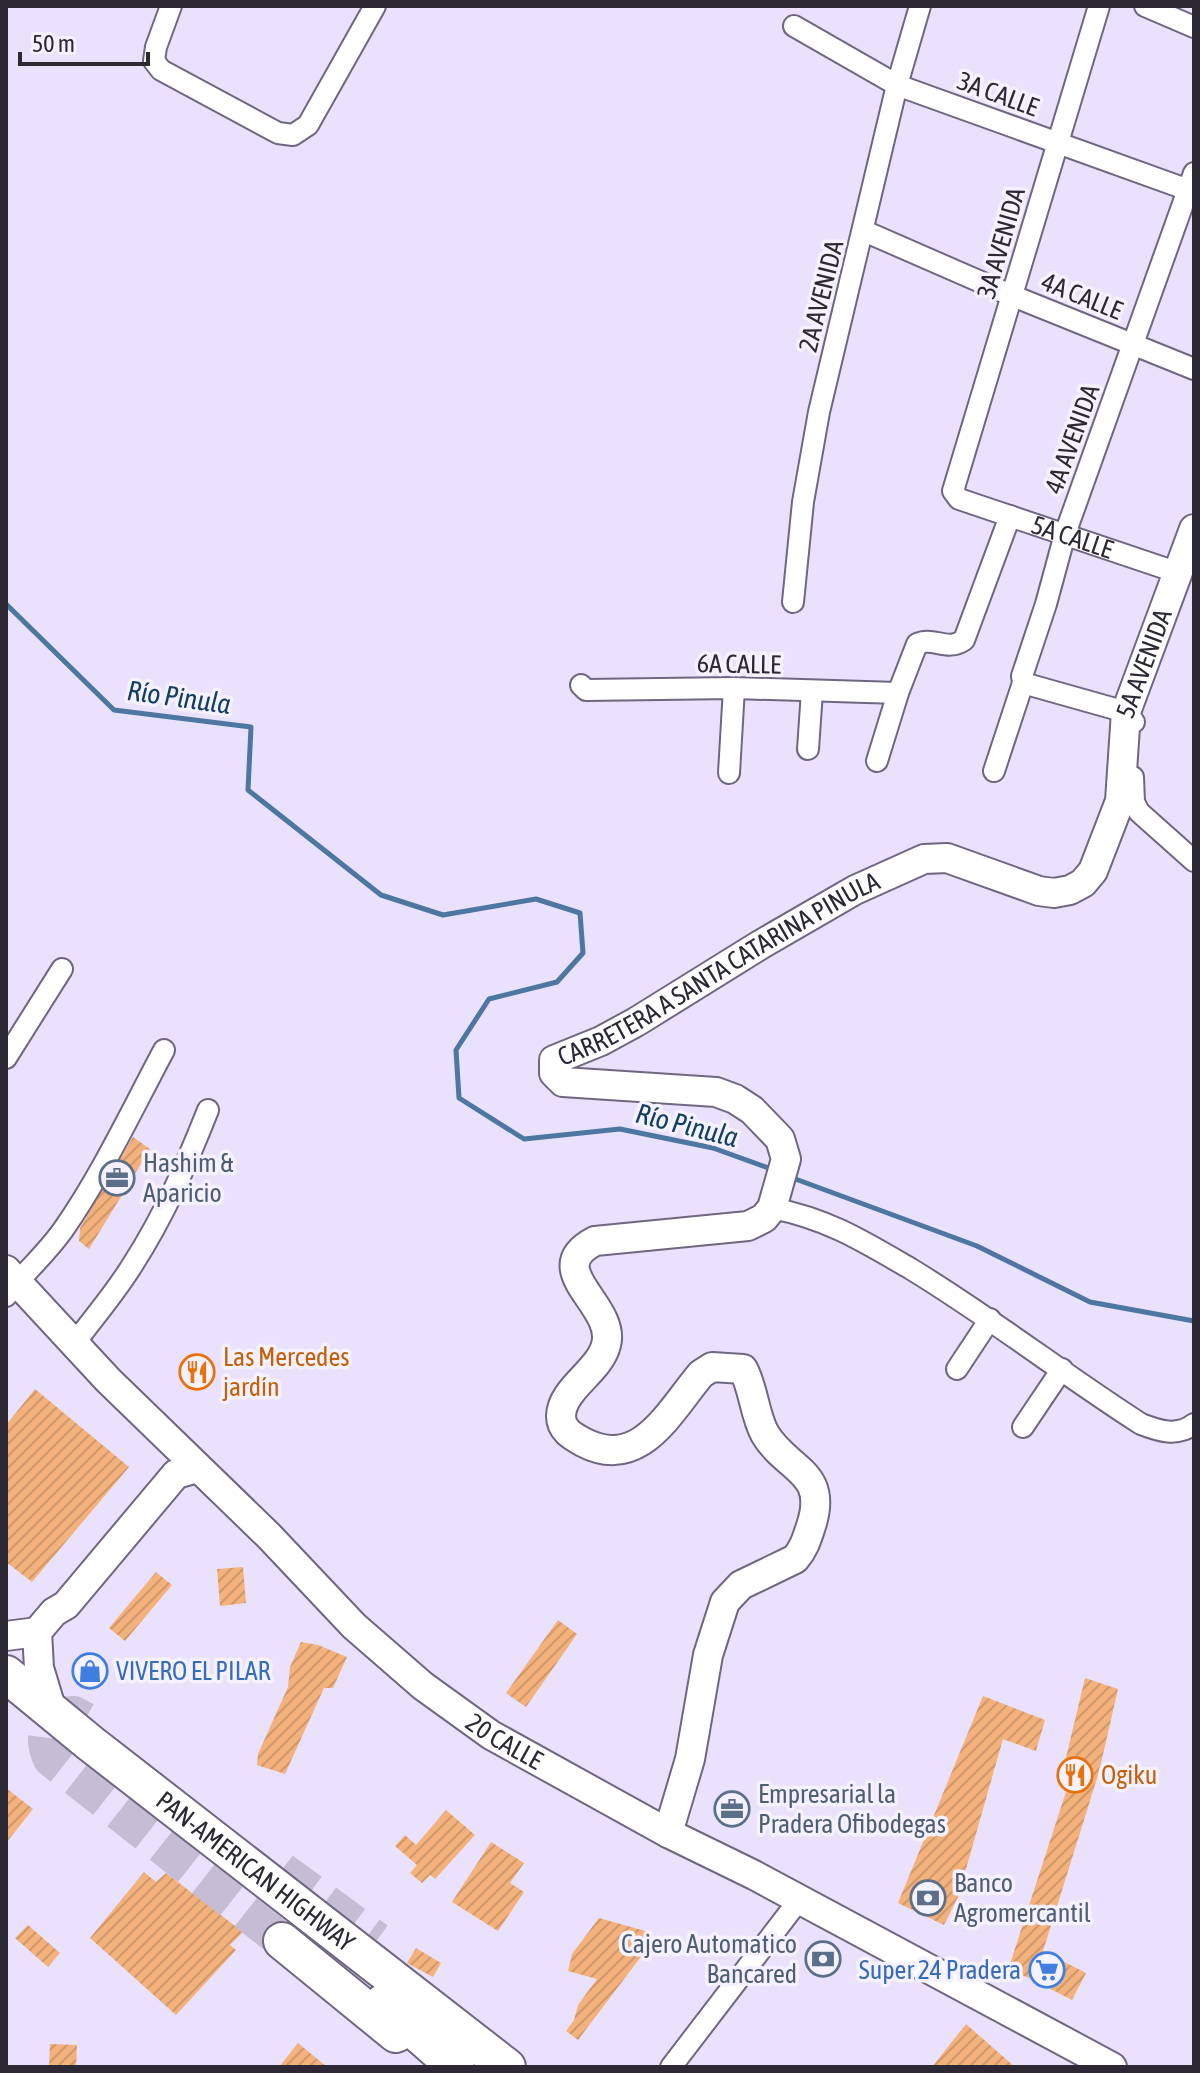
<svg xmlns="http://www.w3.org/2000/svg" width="1200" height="2073" viewBox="0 0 1200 2073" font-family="'Asap Condensed',sans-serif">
<defs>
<pattern id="building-hatch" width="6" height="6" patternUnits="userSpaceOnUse" patternTransform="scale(2)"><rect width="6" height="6" fill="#f3b17b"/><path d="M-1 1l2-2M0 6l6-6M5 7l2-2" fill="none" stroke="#d0986b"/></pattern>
</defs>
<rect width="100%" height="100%" fill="#eae2fc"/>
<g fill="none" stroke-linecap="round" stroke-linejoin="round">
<!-- stream -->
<g stroke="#4d76a0" stroke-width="5">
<path d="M6,604L114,710L251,727L248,790L381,895L443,915L536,899L580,913L583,953L557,982L489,999L456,1050L459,1098L524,1139L620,1129L713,1148L774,1170"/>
<path d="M790,1177L977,1246L1090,1302L1194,1321"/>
</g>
</g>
<!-- building -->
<g fill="url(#building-hatch)">
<path d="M133,1137L150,1149L89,1249L79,1241L80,1228Z"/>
<path d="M35,1389L129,1467L32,1582L6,1562V1425Z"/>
<path d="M243,1567L246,1603L220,1606L217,1569Z"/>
<path d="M156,1572L172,1585L125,1641L109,1628Z"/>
<path d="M558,1620L577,1634L526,1707L506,1693Z"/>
<path d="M301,1642L318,1645L347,1657L333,1688H324L285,1774L257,1765L258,1754L288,1687L290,1667Z"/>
<path d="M1085,1678L1118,1689L1099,1772L1043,1951L1086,1973L1072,2000L1029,1978L1008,1970L1074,1767L1064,1766Z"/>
<path d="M983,1696L1045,1720L1036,1751L1003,1739L958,1897L944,1925L898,1903Z"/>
<path d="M6,1788L33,1809L6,1843Z"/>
<path d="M446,1810L475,1835L435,1879L430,1875L422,1883L410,1873L417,1865L395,1846L405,1835L416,1845Z"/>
<path d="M491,1842L524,1863L510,1883L524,1892L498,1931L452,1902Z"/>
<path d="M144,1872L156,1882L166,1873L243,1932L230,1945L236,1950L176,2015L90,1938Z"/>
<path d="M599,1918L649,1932L643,1954L578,2040L566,2031L574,2020L578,2005L597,1979L568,1971L572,1954Z"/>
<path d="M28,1925L60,1953L48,1967L15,1938Z"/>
<path d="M416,1948L441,1963L433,1977L407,1963Z"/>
<path d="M966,2024L1015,2067H932Z"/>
<path d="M298,2043L327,2067H279Z"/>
<path d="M50,2044L77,2045L76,2067H49Z"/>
</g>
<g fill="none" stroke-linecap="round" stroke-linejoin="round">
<!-- highway-tunnel -->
<g stroke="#c4bdd4" stroke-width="36" stroke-dasharray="36 18" stroke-linecap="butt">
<path d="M85,1720L74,1714L59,1715C45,1731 42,1740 51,1759L282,1941"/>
<path d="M282,1870L377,1940"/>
</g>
<defs>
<g id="street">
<path d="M171,6L156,47L154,61L161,70L278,133L293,135L308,125L375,6"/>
<path id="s1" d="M1099,6L953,491L959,499L1176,572"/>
<path d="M1145,6L1194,27"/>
<path d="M794,26L897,85L1194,192"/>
<path d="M864,231L1013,296L1194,369"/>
<path d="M793,602L803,502L819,412L897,85L920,6"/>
<path d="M1023,683L1126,712L1134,722"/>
<path d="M581,685L586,690L734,688L898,693"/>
<path d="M808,749L812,691"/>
<path d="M877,761L898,693L917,644C933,636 947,652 964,640L1010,516"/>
<path d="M994,771L1023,683L1022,676L1046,604L1065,534L1194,173"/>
<path d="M729,773L734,688"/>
<path d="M1133,777L1134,802L1139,812L1194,861"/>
<path d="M6,1058L62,969"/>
<path d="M772,1208C828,1219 863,1241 911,1269C990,1317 1063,1374 1141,1424C1159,1431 1177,1437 1194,1424"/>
<path d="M6,1296C24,1273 46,1254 63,1230C102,1174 132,1110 164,1050"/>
<path d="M75,1343C94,1317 116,1292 133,1264C164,1216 187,1163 208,1110"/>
<path d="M957,1369L990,1319"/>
<path d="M1023,1427L1062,1369"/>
<path d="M671,2067L799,1900"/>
</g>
<g id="secondary">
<path id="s2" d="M6,1270L108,1380L269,1536L354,1626L423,1686L491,1735L668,1833L754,1875L1112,2067"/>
<path d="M6,1636L37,1632"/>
<path d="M52,1711L39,1668L37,1632L54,1612L66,1605L176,1474L197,1468"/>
<path id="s3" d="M668,1833L690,1759L708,1655L725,1602L741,1585L795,1559C804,1549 807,1538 811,1526C829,1471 787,1471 765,1434C754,1414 754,1389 743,1369L712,1367L701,1374C669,1412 640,1472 583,1442C572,1436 561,1430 561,1416C562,1388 599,1372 606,1345C617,1305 539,1270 595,1241L748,1226L764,1218L772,1208L786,1159L780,1139L752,1110L735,1099L716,1092L563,1082L554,1073V1060L601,1041L636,1022L760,945L855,890L924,859L947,858L1039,891L1054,893L1070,890L1083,883L1093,871L1120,801L1126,712L1194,529"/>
</g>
<g id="highway">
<path id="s4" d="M6,1674L90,1743L507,2067"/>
<path d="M282,1941L396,2034"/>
<path d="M383,2003L456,2067"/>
</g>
</defs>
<!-- street casing -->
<use href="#street" stroke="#6f6682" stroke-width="24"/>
<!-- secondary casing -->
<use href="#secondary" stroke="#6f6682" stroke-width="32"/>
<!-- highway casing -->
<use href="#highway" stroke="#6f6682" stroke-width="40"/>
<!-- street -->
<use href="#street" stroke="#fff" stroke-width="20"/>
<!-- secondary -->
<use href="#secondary" stroke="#fff" stroke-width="28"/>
<!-- highway -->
<use href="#highway" stroke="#fff" stroke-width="36"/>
</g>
<!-- icons -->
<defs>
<symbol id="office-ring" viewBox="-11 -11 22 22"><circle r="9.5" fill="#f5f1ff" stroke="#5c6f8a" stroke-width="1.5"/><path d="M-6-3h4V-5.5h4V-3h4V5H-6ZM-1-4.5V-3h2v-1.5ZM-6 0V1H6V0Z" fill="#5c6f8a"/></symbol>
<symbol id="restaurant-ring" viewBox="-11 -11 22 22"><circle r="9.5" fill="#f5f1ff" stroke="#e8710a" stroke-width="1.5"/><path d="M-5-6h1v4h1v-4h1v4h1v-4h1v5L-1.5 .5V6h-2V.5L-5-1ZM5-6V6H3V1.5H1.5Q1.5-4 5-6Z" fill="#e8710a"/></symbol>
<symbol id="shop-ring" viewBox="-11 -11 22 22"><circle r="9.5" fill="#f5f1ff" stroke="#3f7fe0" stroke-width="1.5"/><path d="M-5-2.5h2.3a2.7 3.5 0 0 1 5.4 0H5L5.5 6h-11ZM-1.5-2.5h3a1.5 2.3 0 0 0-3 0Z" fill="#3f7fe0"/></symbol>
<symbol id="bank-ring" viewBox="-11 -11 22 22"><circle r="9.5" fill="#f5f1ff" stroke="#5c6f8a" stroke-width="1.5"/><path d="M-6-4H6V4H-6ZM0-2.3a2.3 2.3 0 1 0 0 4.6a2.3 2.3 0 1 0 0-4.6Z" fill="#5c6f8a"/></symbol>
<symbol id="supermarket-ring" viewBox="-11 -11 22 22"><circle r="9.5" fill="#f5f1ff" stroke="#3f7fe0" stroke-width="1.5"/><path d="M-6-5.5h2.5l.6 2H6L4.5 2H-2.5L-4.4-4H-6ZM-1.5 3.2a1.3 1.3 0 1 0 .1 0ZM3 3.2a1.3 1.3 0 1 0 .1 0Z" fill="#3f7fe0"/></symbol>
</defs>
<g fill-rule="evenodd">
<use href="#office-ring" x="97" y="1158" width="40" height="40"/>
<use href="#restaurant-ring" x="177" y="1352" width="40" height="40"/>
<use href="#shop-ring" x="70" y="1651" width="40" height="40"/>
<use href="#restaurant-ring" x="1055" y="1755" width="40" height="40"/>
<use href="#office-ring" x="712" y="1789" width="40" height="40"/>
<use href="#bank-ring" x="908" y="1878" width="40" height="40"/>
<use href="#bank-ring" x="803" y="1939" width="40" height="40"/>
<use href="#supermarket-ring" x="1027" y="1950" width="40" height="40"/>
</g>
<g text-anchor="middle" stroke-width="7" stroke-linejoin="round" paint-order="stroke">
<!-- street labels -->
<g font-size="26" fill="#2c2834" stroke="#f5f1ff">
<text transform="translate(998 94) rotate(20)" y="9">3A CALLE</text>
<text transform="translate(1001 243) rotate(-74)" y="9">3A AVENIDA</text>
<text transform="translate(821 296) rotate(-76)" y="9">2A AVENIDA</text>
<text transform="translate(1082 296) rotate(22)" y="9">4A CALLE</text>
<text transform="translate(1072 439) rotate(-70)" y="9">4A AVENIDA</text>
<text dy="9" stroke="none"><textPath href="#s1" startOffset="636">5A CALLE</textPath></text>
<text dy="9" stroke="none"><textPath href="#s3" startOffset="2314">5A AVENIDA</textPath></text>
<text transform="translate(739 664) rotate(1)" y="9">6A CALLE</text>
<text dy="9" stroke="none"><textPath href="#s3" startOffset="1682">CARRETERA A SANTA CATARINA PINULA</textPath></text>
<text dy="9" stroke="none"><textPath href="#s2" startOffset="688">20 CALLE</textPath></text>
<text dy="9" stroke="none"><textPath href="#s4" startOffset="318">PAN-AMERICAN HIGHWAY</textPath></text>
</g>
<!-- service labels -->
<g font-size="26" fill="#4e5e75" stroke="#f5f1ff" text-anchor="start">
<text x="143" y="1172">Hashim &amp;<tspan x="143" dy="30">Aparicio</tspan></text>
<text x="758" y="1803">Empresarial la<tspan x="758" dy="30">Pradera Ofibodegas</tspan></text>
<text x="954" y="1892">Banco<tspan x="954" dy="30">Agromercantil</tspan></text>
<text x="797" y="1953" text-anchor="end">Cajero Automatico<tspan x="797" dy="30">Bancared</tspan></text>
</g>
<!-- food labels -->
<g font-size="26" fill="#c56008" stroke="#f5f1ff" text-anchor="start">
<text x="223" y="1366">Las Mercedes<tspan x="223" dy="30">jardín</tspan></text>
<text x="1101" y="1784">Ogiku</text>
</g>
<!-- shop labels -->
<g font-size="26" fill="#366cbe" stroke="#f5f1ff" text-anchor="start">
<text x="116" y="1680">VIVERO EL PILAR</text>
<text x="1021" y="1979" text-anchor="end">Super 24 Pradera</text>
</g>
<!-- water labels -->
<g font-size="28" font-style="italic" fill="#113f64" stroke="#f5f1ff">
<text transform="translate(179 697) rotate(8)" y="10">Río Pinula</text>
<text transform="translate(687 1125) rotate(14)" y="10">Río Pinula</text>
</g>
</g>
<!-- border -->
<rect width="1200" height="2073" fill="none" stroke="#2c2834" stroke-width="16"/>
<!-- scale -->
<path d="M20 52v12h128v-12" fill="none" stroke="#2c2834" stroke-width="4"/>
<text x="32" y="52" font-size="24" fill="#2c2834" stroke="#f5f1ff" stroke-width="6" paint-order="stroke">50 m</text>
</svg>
